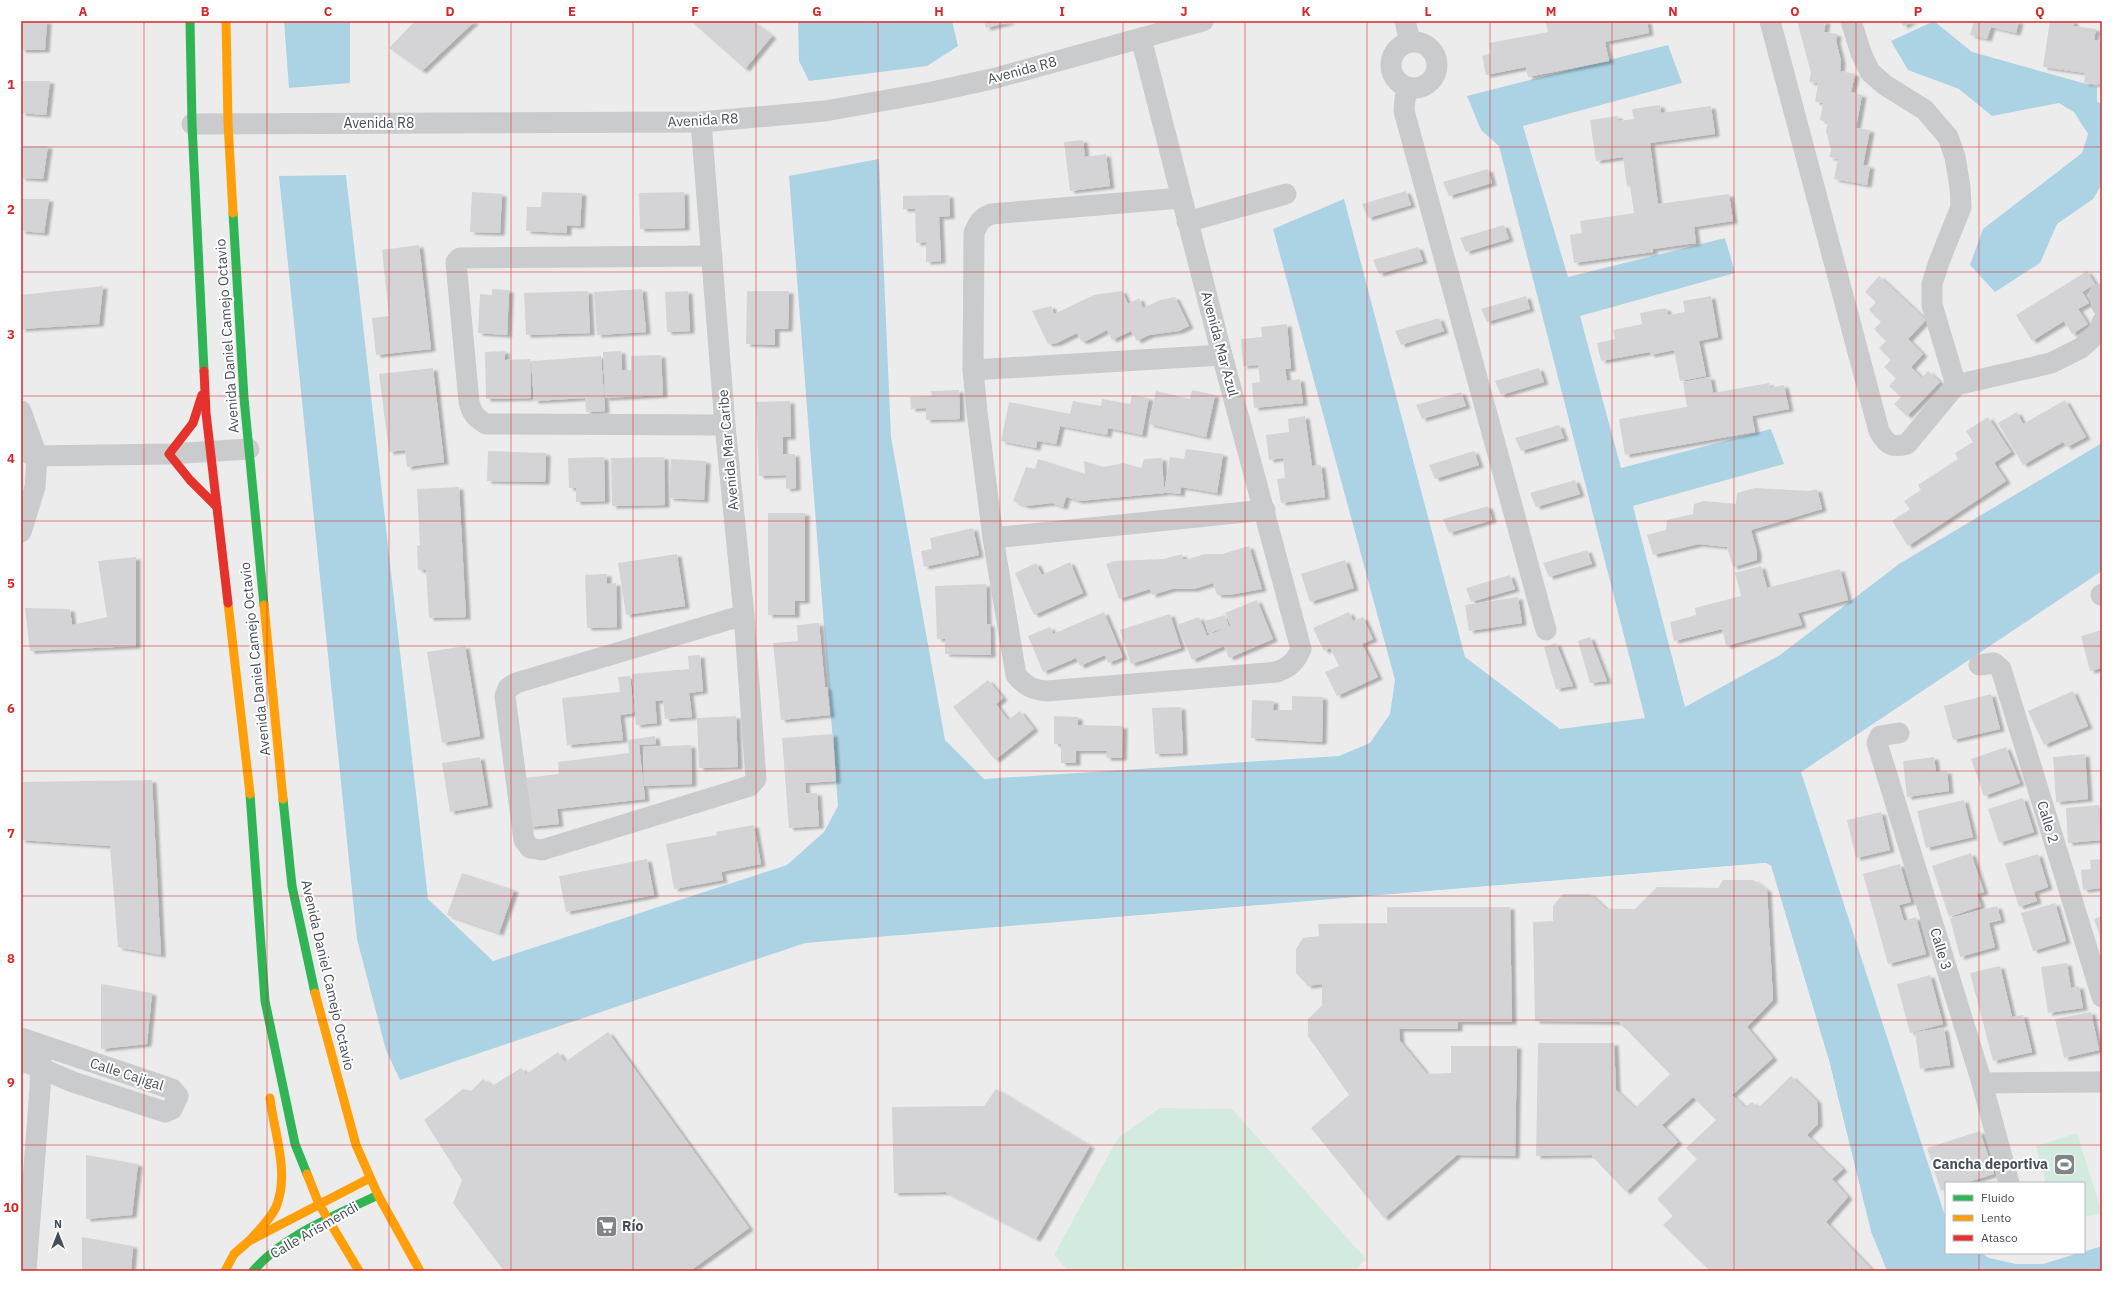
<svg xmlns="http://www.w3.org/2000/svg" width="2123" height="1292" viewBox="0 0 2123 1292" font-family="'IBM Plex Sans',sans-serif">
<defs>
<filter id="shadow"><feDropShadow dx="4.5" dy="2.5" stdDeviation="1" flood-color="#0004"/></filter>
</defs>
<rect width="100%" height="100%" fill="#edecec"/>
<!-- green -->
<g fill="#d3eade">
<path d="M1160,1108L1232,1109L1366,1259L1354,1271H1068L1054,1255L1118,1138Z"/>
<path d="M2077,1133L2102,1213L2084,1217V1183H2046L2036,1146Z"/>
</g>
<!-- water -->
<g fill="#abd3e4">
<path d="M284,21H350V83L289,88Z"/>
<path d="M798,21H952L958,46L927,66L809,81L799,61Z"/>
<path d="M1934,21L1972,52L2097,87V102L2102,103V184L2093,199L2057,224L2040,263L1995,292L1970,265L1983,229L2082,153L2088,134L2074,112L2059,103L1992,116L1959,89L1908,70L1891,41Z"/>
<path d="M1668,45L1682,83L1523,126L1568,277L1725,238L1735,273L1580,316L1621,468L1771,429L1784,464L1633,506L1685,707L1780,655L1899,564L2102,443V571L1801,772L1946,1219V1253H1981L1989,1258L2016,1264H2043L2102,1246V1271H1887L1871,1232L1829,1061L1771,866L1766,863L805,943L400,1080L386,1050L357,939L279,176L346,175L428,899L493,961L787,865L824,832L838,806L789,176L879,159L891,437L945,740L984,779L1339,756L1370,743L1390,714L1395,680L1273,229L1344,199L1465,657L1560,729L1645,718L1499,146L1481,130L1467,96Z"/>
</g>
<!-- pier -->
<path fill="#edecec" d="M1766,863L1771,866L1829,1061L1871,1232L1887,1271H1885L1869,1233L1827,1062L1768,866L1133,918V916Z"/>
<!-- building -->
<g fill="#d4d4d7" filter="url(#shadow)">
<path d="M21,21H47L45,50H21Z"/>
<path d="M415,21H475L422,71L389,48Z"/>
<path d="M691,21H751L772,36L745,69Z"/>
<path d="M984,21H1010V22L986,28Z"/>
<path d="M1545,21H1647L1649,33L1605,42L1609,61L1528,77L1526,67L1486,75L1482,56L1491,53L1489,43L1548,32Z"/>
<path d="M1797,21H1826L1824,32L1837,34L1836,41L1841,61L1840,71L1855,74L1851,92L1862,95L1856,128L1870,130L1863,165L1870,166L1867,185L1834,179L1838,159L1829,157L1831,150L1826,131L1828,122L1820,120L1823,103L1815,102L1818,83L1809,82L1811,73Z"/>
<path d="M1901,21H1913L1903,26Z"/>
<path d="M1974,21H2019L2016,33L1991,27L1987,39L1970,35Z"/>
<path d="M2050,21H2074V26L2096,29L2094,40L2102,41V85L2084,83L2085,73L2043,67Z"/>
<path d="M21,81H50L46,115L21,113Z"/>
<path d="M1660,105L1661,113L1711,106L1715,134L1650,143L1658,204L1729,194L1733,221L1694,227L1696,243L1653,249V252L1574,263L1570,235L1582,233L1580,221L1634,213L1630,186L1627,187L1623,157L1596,161L1590,120L1618,116V121L1634,119L1632,109Z"/>
<path d="M1083,140L1085,157L1106,154L1110,186L1070,191L1064,142Z"/>
<path d="M21,146H48L43,179L21,178Z"/>
<path d="M1488,169L1492,183L1449,196L1443,182Z"/>
<path d="M1406,191L1411,205L1368,218L1362,204Z"/>
<path d="M472,192L502,194L500,233L470,232Z"/>
<path d="M542,192L582,193L580,226L567,225V233L526,231L527,207H541Z"/>
<path d="M684,192L685,228L640,229L639,193Z"/>
<path d="M949,195L950,216L939,217L941,261L926,262V242L916,243L915,209H903V196Z"/>
<path d="M21,199H49L44,233L21,231Z"/>
<path d="M1504,225L1509,239L1466,252L1460,238Z"/>
<path d="M419,245L431,349L376,355L372,318L389,316L382,250Z"/>
<path d="M1418,247L1423,261L1379,274L1373,260Z"/>
<path d="M2087,271L2095,284L2082,292L2089,303L2078,309L2088,324L2072,334L2064,321L2032,341L2016,315Z"/>
<path d="M1879,276L1926,320L1908,339L1923,354L1911,367L1922,378L1928,371L1940,382L1907,416L1894,404L1901,397L1889,386L1896,378L1884,367L1891,360L1879,348L1886,341L1874,329L1881,322L1869,310L1876,302L1865,292Z"/>
<path d="M103,286L99,324L21,329V295Z"/>
<path d="M492,289L509,290L507,335L478,333L480,294L492,295Z"/>
<path d="M642,289L646,332L597,335L594,292Z"/>
<path d="M588,291L590,333L526,335L524,293Z"/>
<path d="M688,291L690,331L667,332L665,292Z"/>
<path d="M747,291H789L788,329H775V345L746,344Z"/>
<path d="M1122,291L1128,304L1139,298L1143,308L1160,300L1175,297L1189,326L1179,331L1149,335L1137,341L1131,331L1112,340L1107,330L1086,341H1081L1077,333L1057,343L1048,344L1032,311L1051,306L1054,314L1094,295Z"/>
<path d="M1526,296L1530,309L1487,322L1481,309Z"/>
<path d="M1711,296L1718,337L1699,341L1706,376L1680,381L1674,350L1650,355V352L1601,361L1597,343L1615,339L1613,330L1642,324L1640,313L1666,308L1668,315L1685,312L1683,301Z"/>
<path d="M1439,318L1444,331L1401,345L1395,331Z"/>
<path d="M1287,324L1291,369H1285L1287,381L1300,379L1303,403L1254,408L1252,383L1260,382L1258,365L1243,366L1241,339L1262,337L1261,327Z"/>
<path d="M505,351V360L530,359L531,398L486,399L485,352Z"/>
<path d="M621,351L622,370H631V356L661,355L663,395L605,398L603,352Z"/>
<path d="M601,356L605,411L586,412L585,398L534,401L531,361Z"/>
<path d="M433,368L444,462L407,467L405,450L389,452L379,374Z"/>
<path d="M1539,368L1544,382L1501,395L1495,381Z"/>
<path d="M1710,377L1713,393L1769,383L1770,388L1784,385L1789,409L1752,416L1755,432L1625,455L1619,419L1687,407L1683,382Z"/>
<path d="M959,390L960,419L926,420V408L911,409L910,397L932,396L931,391Z"/>
<path d="M1192,390L1215,395L1206,437L1149,424L1156,391L1190,399Z"/>
<path d="M1461,392L1466,406L1422,419L1416,405Z"/>
<path d="M1132,395L1149,398L1142,435L1108,428L1107,435L1060,426L1056,444L1037,441L1036,448L1001,441L1009,402L1070,414L1073,401L1101,406L1102,399L1130,404Z"/>
<path d="M2065,400L2086,437L2067,447L2063,442L2023,465L1998,423L2017,412L2023,424Z"/>
<path d="M790,401L791,437H783V454H795L796,488L786,489V475L759,476L756,402Z"/>
<path d="M1305,416L1312,466L1321,465L1325,497L1281,503L1277,479L1285,478L1283,458L1269,460L1266,435L1289,432L1288,419Z"/>
<path d="M1988,417L2011,452L1994,463L2006,481L1908,546L1892,521L1910,509L1904,501L1921,490L1918,485L1958,459L1955,453L1973,442L1966,431Z"/>
<path d="M1559,425L1564,438L1521,451L1515,438Z"/>
<path d="M1186,449L1223,454L1217,493L1181,487L1180,494L1164,492L1170,457L1184,459Z"/>
<path d="M488,451L546,453L545,482L487,481Z"/>
<path d="M1474,451L1479,465L1435,479L1429,465Z"/>
<path d="M604,457L605,501L576,502V488H569L568,458Z"/>
<path d="M664,457L665,505L612,506L611,458Z"/>
<path d="M1162,458L1164,493L1079,501L1066,497L1063,507L1052,503L1026,506L1013,501L1026,467L1035,469L1038,459L1085,474L1084,461L1103,467L1123,463L1141,468L1144,459Z"/>
<path d="M671,459L706,461L704,500L669,498Z"/>
<path d="M1575,480L1580,494L1536,507L1530,493Z"/>
<path d="M459,487L466,617L429,618L426,570H418L417,546L420,545L417,489Z"/>
<path d="M1755,488L1809,491L1817,489L1822,509L1751,530L1757,552V560L1733,567L1727,547L1699,544L1653,555L1647,535L1666,530L1667,520L1693,514L1694,504L1703,501L1736,504L1737,493Z"/>
<path d="M1488,506L1492,520L1449,533L1443,519Z"/>
<path d="M768,513H805V601H795V615H768Z"/>
<path d="M973,528L979,555L924,567L921,551L932,549L930,538Z"/>
<path d="M1249,546L1262,589L1229,595H1217L1213,583L1194,589H1172L1152,595L1150,589L1119,599L1106,564L1114,561L1163,559L1182,554L1183,559H1189L1205,554H1222Z"/>
<path d="M1587,550L1592,564L1549,577L1543,563Z"/>
<path d="M677,554L685,606L626,615L618,563Z"/>
<path d="M136,557V646L30,651L25,608L70,609L72,625L107,617L98,561Z"/>
<path d="M1345,560L1354,588L1310,602L1301,574Z"/>
<path d="M1070,562L1083,593L1034,615L1015,573L1036,563L1042,575Z"/>
<path d="M1761,566L1767,588L1840,569L1848,600L1798,613L1802,625L1726,646L1722,629L1674,641L1670,622L1696,615L1695,608L1741,596L1735,573Z"/>
<path d="M607,574V584L616,583L617,627L587,628L585,575Z"/>
<path d="M1510,575L1515,589L1471,602L1466,588Z"/>
<path d="M986,584L987,624H990L991,655L945,654V639H937L935,586Z"/>
<path d="M1518,597L1522,623L1469,631L1465,605Z"/>
<path d="M1257,600L1273,639L1229,658L1224,646L1192,660L1177,625L1199,617L1207,636L1231,626L1225,613Z"/>
<path d="M1104,612L1123,657L1108,663L1105,655L1080,666L1076,658L1043,672L1028,636L1050,627L1053,634Z"/>
<path d="M1349,612L1353,621L1363,617L1373,639L1362,644L1378,677L1337,696L1325,672L1339,666L1330,648L1324,651L1313,628Z"/>
<path d="M1170,614L1181,648L1131,664L1120,630Z"/>
<path d="M1225,615L1229,627L1208,633L1205,621Z"/>
<path d="M819,623L825,687H827L830,715L781,720L773,643L798,641L797,625Z"/>
<path d="M2102,630V668L2090,671L2081,636Z"/>
<path d="M1590,637L1607,681L1590,683L1578,641Z"/>
<path d="M1556,643L1573,686L1556,689L1544,647Z"/>
<path d="M465,646L480,736L442,743L427,652Z"/>
<path d="M700,655L703,691L689,693L692,717L665,719L663,700L655,701L657,723L636,725L632,674L689,669L688,656Z"/>
<path d="M630,676L634,713L620,715L623,740L567,745L562,698L620,692L618,677Z"/>
<path d="M988,680L1003,698L996,704L1008,720L1020,711L1034,729L995,760L953,707Z"/>
<path d="M2102,682V692H2101L2100,683Z"/>
<path d="M2073,691L2088,726L2044,745L2028,711Z"/>
<path d="M1991,694L2000,729L1953,740L1944,706Z"/>
<path d="M1292,696L1323,697L1322,742L1251,738L1252,700L1274,701L1273,710H1292Z"/>
<path d="M1181,707L1183,753L1155,754L1152,708Z"/>
<path d="M736,716L738,767L699,768L697,718Z"/>
<path d="M1054,716L1078,717V725L1123,726L1122,758H1106L1107,751H1076V763H1061V744H1054Z"/>
<path d="M833,734L836,781L805,783L806,793H817L819,826L789,828L782,738Z"/>
<path d="M655,736L656,744L639,745L645,799L557,809L559,824L529,827L524,778L559,774L558,762L629,753L628,740Z"/>
<path d="M691,745L692,784L644,786L643,747Z"/>
<path d="M2006,747L2020,783L1984,796L1971,759Z"/>
<path d="M2085,754L2088,799L2056,802L2053,757Z"/>
<path d="M480,757L488,805L450,812L442,763Z"/>
<path d="M1934,757L1936,772L1947,771L1949,791L1907,797L1903,761Z"/>
<path d="M152,780L161,955L118,947L110,846L21,840V782Z"/>
<path d="M2023,798L2034,832L1999,843L1988,809Z"/>
<path d="M1964,800L1973,837L1926,848L1917,811Z"/>
<path d="M2099,805L2101,840L2068,843L2066,808Z"/>
<path d="M1881,812L1890,850L1856,858L1847,820Z"/>
<path d="M754,825L761,864L721,872L723,880L674,889L666,844L717,835L716,832Z"/>
<path d="M1971,853L1984,892L1977,894L1981,906L1949,917L1932,866Z"/>
<path d="M2038,854L2048,887L2034,892L2037,901L2019,907L2005,864Z"/>
<path d="M647,859L654,895L566,912L559,876Z"/>
<path d="M2102,859V888L2083,890L2081,870L2091,869L2090,860Z"/>
<path d="M1900,864L1911,902L1899,905L1904,921L1916,917L1926,954L1888,964L1863,874Z"/>
<path d="M462,873L514,890L499,933L447,915Z"/>
<path d="M1723,880H1753L1767,890L1773,1000L1747,1027L1773,1058L1732,1095L1745,1107L1752,1102L1758,1108L1791,1076L1817,1101L1818,1124L1807,1135L1843,1169L1832,1179L1848,1197L1826,1222L1873,1271H1710L1663,1225L1673,1216L1657,1199L1697,1159L1686,1148L1716,1120L1693,1097L1662,1125L1678,1142L1626,1192L1591,1155L1536,1156L1538,1043H1614L1616,1090L1635,1108L1670,1074L1619,1022L1535,1021L1533,922L1553,921V906L1563,894H1590L1606,909H1635L1657,887L1718,888Z"/>
<path d="M2055,903L2066,941L2033,951L2021,913Z"/>
<path d="M1997,906L2001,920L1989,923L1995,947L1960,957L1950,918Z"/>
<path d="M1387,907H1510L1512,1022H1458V1029H1399L1400,1041L1427,1074L1451,1073V1046H1517L1515,1156L1457,1155L1384,1218L1311,1128L1349,1095L1308,1036V1019L1322,1005V984L1308,986L1296,973V949L1303,938L1319,936L1318,924L1387,923Z"/>
<path d="M2102,916V942L2094,919Z"/>
<path d="M2067,963L2071,988L2079,986L2083,1008L2048,1013L2041,967Z"/>
<path d="M2000,966L2012,1017L2023,1015L2032,1052L1993,1061L1970,973Z"/>
<path d="M1930,975L1943,1024L1910,1033L1897,984Z"/>
<path d="M101,984L152,993L147,1044L101,1049Z"/>
<path d="M2091,1012L2099,1050L2064,1058L2055,1019Z"/>
<path d="M1944,1028L1950,1065L1920,1069L1915,1032Z"/>
<path d="M608,1032L749,1228L690,1271H504L453,1203L462,1180L424,1120L463,1089L471,1091L483,1079L492,1086L521,1068L526,1074L558,1052L565,1062Z"/>
<path d="M996,1089L1090,1146L1036,1239L945,1192L894,1193L892,1107L984,1106Z"/>
<path d="M1980,1131L1994,1174L1965,1183H1946V1189L1941,1191L1927,1148Z"/>
<path d="M86,1155L138,1164L132,1215L86,1219Z"/>
<path d="M82,1237L133,1246L131,1271H82Z"/>
</g>
<g fill="none" stroke-linecap="round" stroke-linejoin="round">
<!-- street -->
<g stroke="#c9cbcd" stroke-width="21">
<path d="M1405,21L1410,42"/>
<path d="M1770,21L1879,431C1887,445 1892,448 1907,444L1956,385L2051,363L2081,348L2094,336L2101,328L2102,322"/>
<path d="M1851,21L1861,53L1870,72L1885,85L1925,110L1948,137L1955,157L1960,187L1961,207L1939,262L1932,284V305L1956,385"/>
<path d="M1141,38L1222,355L1301,649C1296,661 1290,667 1277,672L1047,691C1033,690 1025,686 1016,675L993,538L977,412L973,370L974,233C978,223 981,218 991,214L1181,198"/>
<circle cx="1414" cy="65" r="23"/>
<path d="M1410,88L1405,98L1404,111L1546,630"/>
<path d="M701,122L725,425L744,615L756,779L750,786L542,850L530,848L524,840L505,696L508,688L516,683L744,615"/>
<path d="M192,124L701,122L825,111L932,92L996,78L1203,21"/>
<path d="M1187,222L1286,194"/>
<path d="M712,256L460,258L456,262L469,402C472,414 476,418 486,424L725,425"/>
<path d="M2099,294L2102,306"/>
<path d="M973,370L1222,355"/>
<path d="M21,411L37,456L35,487L21,532"/>
<path d="M21,451L37,456L169,454L249,449"/>
<path d="M993,538L1265,510"/>
<path d="M2101,595L2102,594"/>
<path d="M1979,665L1994,663L2001,669L2102,997"/>
<path d="M1899,733L1880,736L1877,743L1982,1083L2009,1183"/>
<path d="M21,1038L172,1089L178,1096L172,1109L165,1112L73,1082L21,1060"/>
<path d="M1982,1083L2102,1082"/>
<path d="M26,1271L40,1089L41,1056"/>
</g>
<!-- fast -->
<g stroke="#30b455" stroke-width="9">
<path d="M190,21L192,124L204,371"/>
<path d="M233,213L244,398L264,605"/>
<path d="M250,794L265,1001L295,1144L307,1174"/>
<path d="M283,799L292,886L315,993"/>
<path d="M253,1271C285,1234 335,1216 378,1195"/>
</g>
<!-- slow -->
<g stroke="#ff9f0a" stroke-width="9">
<path d="M226,21L228,123L233,213"/>
<path d="M228,603L250,794"/>
<path d="M264,605L283,799"/>
<path d="M315,993L356,1145L378,1195L420,1271"/>
<path d="M307,1174L319,1204L359,1271"/>
<path d="M249,1241C258,1231 270,1220 276,1207C290,1173 274,1133 270,1098"/>
<path d="M225,1271L234,1254L249,1241L370,1178"/>
</g>
<!-- jam -->
<g stroke="#e5322d" stroke-width="9">
<path d="M204,371L206,413L228,603"/>
<path d="M202,395L193,423L169,454L190,480L217,507"/>
</g>
</g>
<!-- grid -->
<path fill="none" stroke="#d62828" stroke-width="1" stroke-opacity="0.55" d="M144,21V1271M267,21V1271M389,21V1271M511,21V1271M633,21V1271M756,21V1271M878,21V1271M1000,21V1271M1123,21V1271M1245,21V1271M1367,21V1271M1490,21V1271M1612,21V1271M1734,21V1271M1856,21V1271M1979,21V1183M21,147H2102M21,272H2102M21,396H2102M21,521H2102M21,646H2102M21,771H2102M21,896H2102M21,1020H2102M21,1145H2102M1979,1253V1271"/>
<!-- icons -->
<defs>
<symbol id="stadium-square" viewBox="-11 -11 22 22"><rect x="-9" y="-9" width="18" height="18" rx="4" fill="#80858a" stroke="#fff"/><path d="M0-5a6.5 5 0 1 0 0 10a6.5 5 0 1 0 0-10ZM-3.5-1.8h7v3.6h-7Z" fill="#fff"/></symbol>
<symbol id="supermarket-square" viewBox="-11 -11 22 22"><rect x="-9" y="-9" width="18" height="18" rx="4" fill="#80858a" stroke="#fff"/><path d="M-6-5.5h2.5l.6 2H6L4.5 2H-2.5L-4.4-4H-6ZM-1.5 3.2a1.3 1.3 0 1 0 .1 0ZM3 3.2a1.3 1.3 0 1 0 .1 0Z" fill="#fff"/></symbol>
</defs>
<g fill-rule="evenodd">
<use href="#stadium-square" x="2052" y="1152" width="25" height="25"/>
<use href="#supermarket-square" x="594" y="1214" width="25" height="25"/>
</g>
<g text-anchor="middle" stroke-width="4" stroke-linejoin="round" paint-order="stroke">
<!-- street labels -->
<g font-size="14" fill="#464d56" stroke="#fff">
<text transform="translate(1022 70) rotate(-15)" y="5">Avenida R8</text>
<text transform="translate(703 120) rotate(-3)" y="5">Avenida R8</text>
<text x="379" y="128">Avenida R8</text>
<text transform="translate(227 336) rotate(-94)" y="5">Avenida Daniel Camejo Octavio</text>
<text transform="translate(1220 344) rotate(75)" y="5">Avenida Mar Azul</text>
<text transform="translate(728 450) rotate(-95)" y="5">Avenida Mar Caribe</text>
<text transform="translate(255 659) rotate(-96)" y="5">Avenida Daniel Camejo Octavio</text>
<text transform="translate(2048 822) rotate(73)" y="5">Calle 2</text>
<text transform="translate(1941 949) rotate(73)" y="5">Calle 3</text>
<text transform="translate(328 975) rotate(77)" y="5">Avenida Daniel Camejo Octavio</text>
<text transform="translate(127 1074) rotate(18)" y="5">Calle Cajigal</text>
<text transform="translate(314 1230) rotate(-30)" y="5">Calle Arismendi</text>
</g>
<!-- poi labels -->
<g font-size="14" font-weight="bold" fill="#464d56" stroke="#fff" text-anchor="end">
<text x="2048" y="1169">Cancha deportiva</text>
<text x="622" y="1231" text-anchor="start">Río</text>
</g>
</g>
<!-- border -->
<rect width="2123" height="1292" fill="none" stroke="#ffffff" stroke-width="44"/>
<!-- legend -->
<rect x="1945" y="1182" width="140" height="72" fill="#ffffff" stroke="#b5b8bb"/>
<rect x="1953" y="1195" width="20" height="6" fill="#30b455" stroke="#b5b8bb"/>
<text x="1981" y="1202" font-size="12" fill="#464d56">Fluido</text>
<rect x="1953" y="1215" width="20" height="6" fill="#ff9f0a" stroke="#b5b8bb"/>
<text x="1981" y="1222" font-size="12" fill="#464d56">Lento</text>
<rect x="1953" y="1235" width="20" height="6" fill="#e5322d" stroke="#b5b8bb"/>
<text x="1981" y="1242" font-size="12" fill="#464d56">Atasco</text>
<!-- north arrow -->
<g transform="translate(58 1234)" stroke="#ffffff" stroke-width="3" paint-order="stroke">
<path d="M0-3L7 15L0 10L-7 15Z" fill="#464d56"/>
<text y="-6" font-size="11" font-weight="bold" text-anchor="middle" fill="#464d56">N</text>
</g>
<rect x="22" y="22" width="2079" height="1248" fill="none" stroke="#d62828" stroke-width="1.5"/>
<g font-size="13" text-anchor="middle" font-weight="bold" fill="#d62828">
<text x="83" y="16">A</text>
<text x="205" y="16">B</text>
<text x="328" y="16">C</text>
<text x="450" y="16">D</text>
<text x="572" y="16">E</text>
<text x="695" y="16">F</text>
<text x="817" y="16">G</text>
<text x="939" y="16">H</text>
<text x="1062" y="16">I</text>
<text x="1184" y="16">J</text>
<text x="1306" y="16">K</text>
<text x="1428" y="16">L</text>
<text x="1551" y="16">M</text>
<text x="1673" y="16">N</text>
<text x="1795" y="16">O</text>
<text x="1918" y="16">P</text>
<text x="2040" y="16">Q</text>
<text x="11" y="89">1</text>
<text x="11" y="214">2</text>
<text x="11" y="339">3</text>
<text x="11" y="463">4</text>
<text x="11" y="588">5</text>
<text x="11" y="713">6</text>
<text x="11" y="838">7</text>
<text x="11" y="963">8</text>
<text x="11" y="1087">9</text>
<text x="11" y="1212">10</text>
</g>
</svg>
